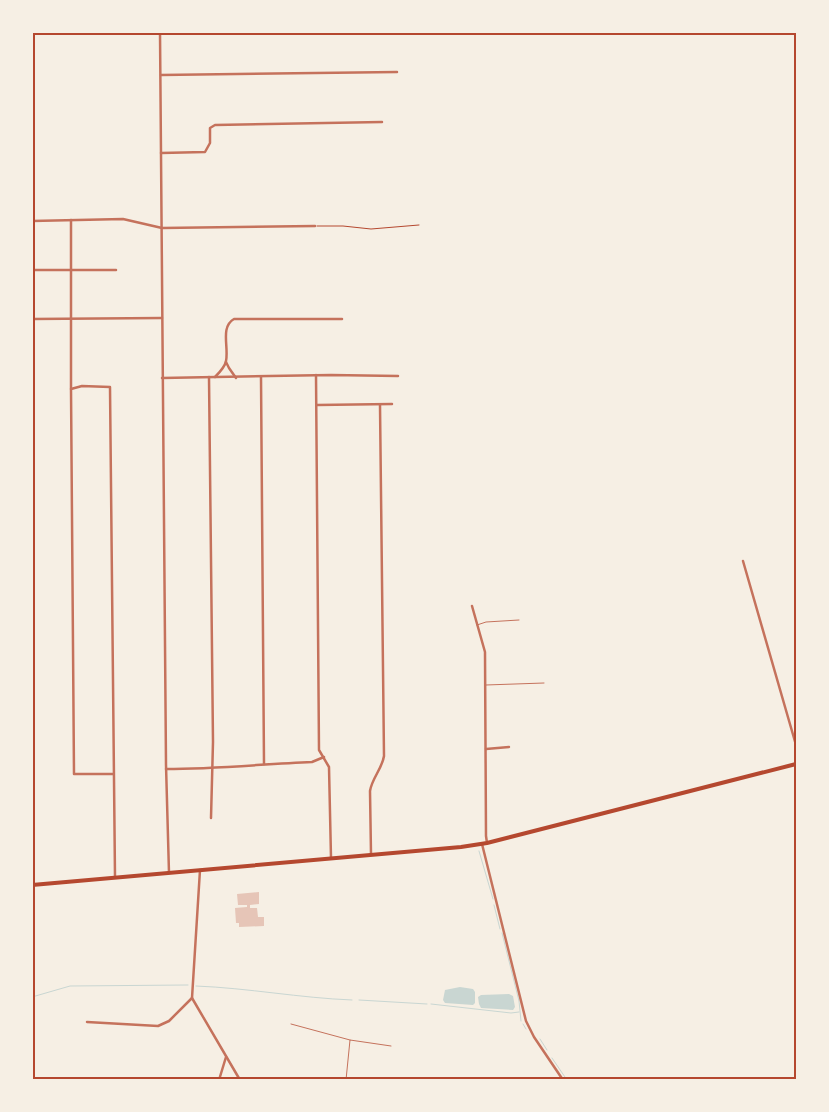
<svg xmlns="http://www.w3.org/2000/svg" width="829" height="1112" viewBox="0 0 829 1112" font-family="'Source Serif 4',serif">
<rect width="100%" height="100%" fill="#f6efe4"/>
<!-- water -->
<g fill="#c9d6d2">
<path d="M460,987L473,989L475,992V1003L473,1005L445,1003L443,1000L445,990Z"/>
<path d="M509,994L513,996L515,1007L513,1010L481,1008L479,1004L478,997L481,995Z"/>
</g>
<g fill="none" stroke-linecap="round" stroke-linejoin="round">
<!-- stream -->
<g stroke="#c9d6d2" stroke-width="1">
<path d="M479,851L493,899"/>
<path d="M494,905L500,929"/>
<path d="M502,933L519,1001L521,1021"/>
<path d="M196,986C248,988 300,998 352,1000"/>
<path d="M32,997L70,986L188,985"/>
<path d="M359,1000L427,1004"/>
<path d="M431,1004L511,1013L519,1012"/>
<path d="M523,1024L526,1029"/>
<path d="M540,1039L547,1050"/>
<path d="M552,1058L567,1080"/>
</g>
</g>
<!-- building -->
<path fill="#e6c5b7" d="M259,892V904L250,905V908H257L258,917H264V926L239,927V923H236L235,908L247,907V905H238L237,894Z"/>
<g fill="none" stroke-linecap="round" stroke-linejoin="round">
<!-- path -->
<path stroke="#b5482f" stroke-width="1" d="M317,226H343L371,229L419,225"/>
<!-- service -->
<g stroke="#c5725c" stroke-width="1">
<path d="M477,625L486,622L519,620"/>
<path d="M486,685L544,683"/>
<path d="M291,1024L350,1040"/>
<path d="M346,1080L350,1040L391,1046"/>
</g>
<!-- minor -->
<g stroke="#c5725c" stroke-width="2.5">
<path d="M160,32L166,765L169,873"/>
<path d="M161,75L397,72"/>
<path d="M161,153L205,152L210,143V128L215,125L382,122"/>
<path d="M32,221L123,219L162,228L315,226"/>
<path d="M32,270H116"/>
<path d="M32,319L162,318"/>
<path d="M226,362L229,368L236,378"/>
<path d="M316,375L319,750L329,767L331,858"/>
<path d="M209,377L213,742L211,818"/>
<path d="M215,377C219,373 225,367 226,361C229,347 220,327 234,319H342"/>
<path d="M261,377L264,764"/>
<path d="M162,378L331,375L398,376"/>
<path d="M71,389V220"/>
<path d="M317,405L392,404"/>
<path d="M743,561L796,745"/>
<path d="M472,606L485,652L486,836L487,843"/>
<path d="M486,749L509,747"/>
<path d="M166,769C214,769 263,764 312,762L324,757"/>
<path d="M113,774H74L71,389L82,386L110,387L115,877"/>
<path d="M482,844L526,1021L534,1037L563,1080"/>
<path d="M371,854L370,791C372,778 382,769 384,756L380,405"/>
<path d="M200,870L192,998L240,1080"/>
<path d="M87,1022L158,1026L169,1021L192,998"/>
<path d="M219,1080L226,1057"/>
</g>
<!-- primary -->
<path stroke="#b5482f" stroke-width="4" d="M32,885L461,847L487,843L796,764"/>
</g>
<!-- border -->
<rect width="829" height="1112" fill="none" stroke="#f6efe4" stroke-width="68"/>
<rect x="34" y="34" width="761" height="1044" fill="none" stroke="#b5482f" stroke-width="2"/>
</svg>
